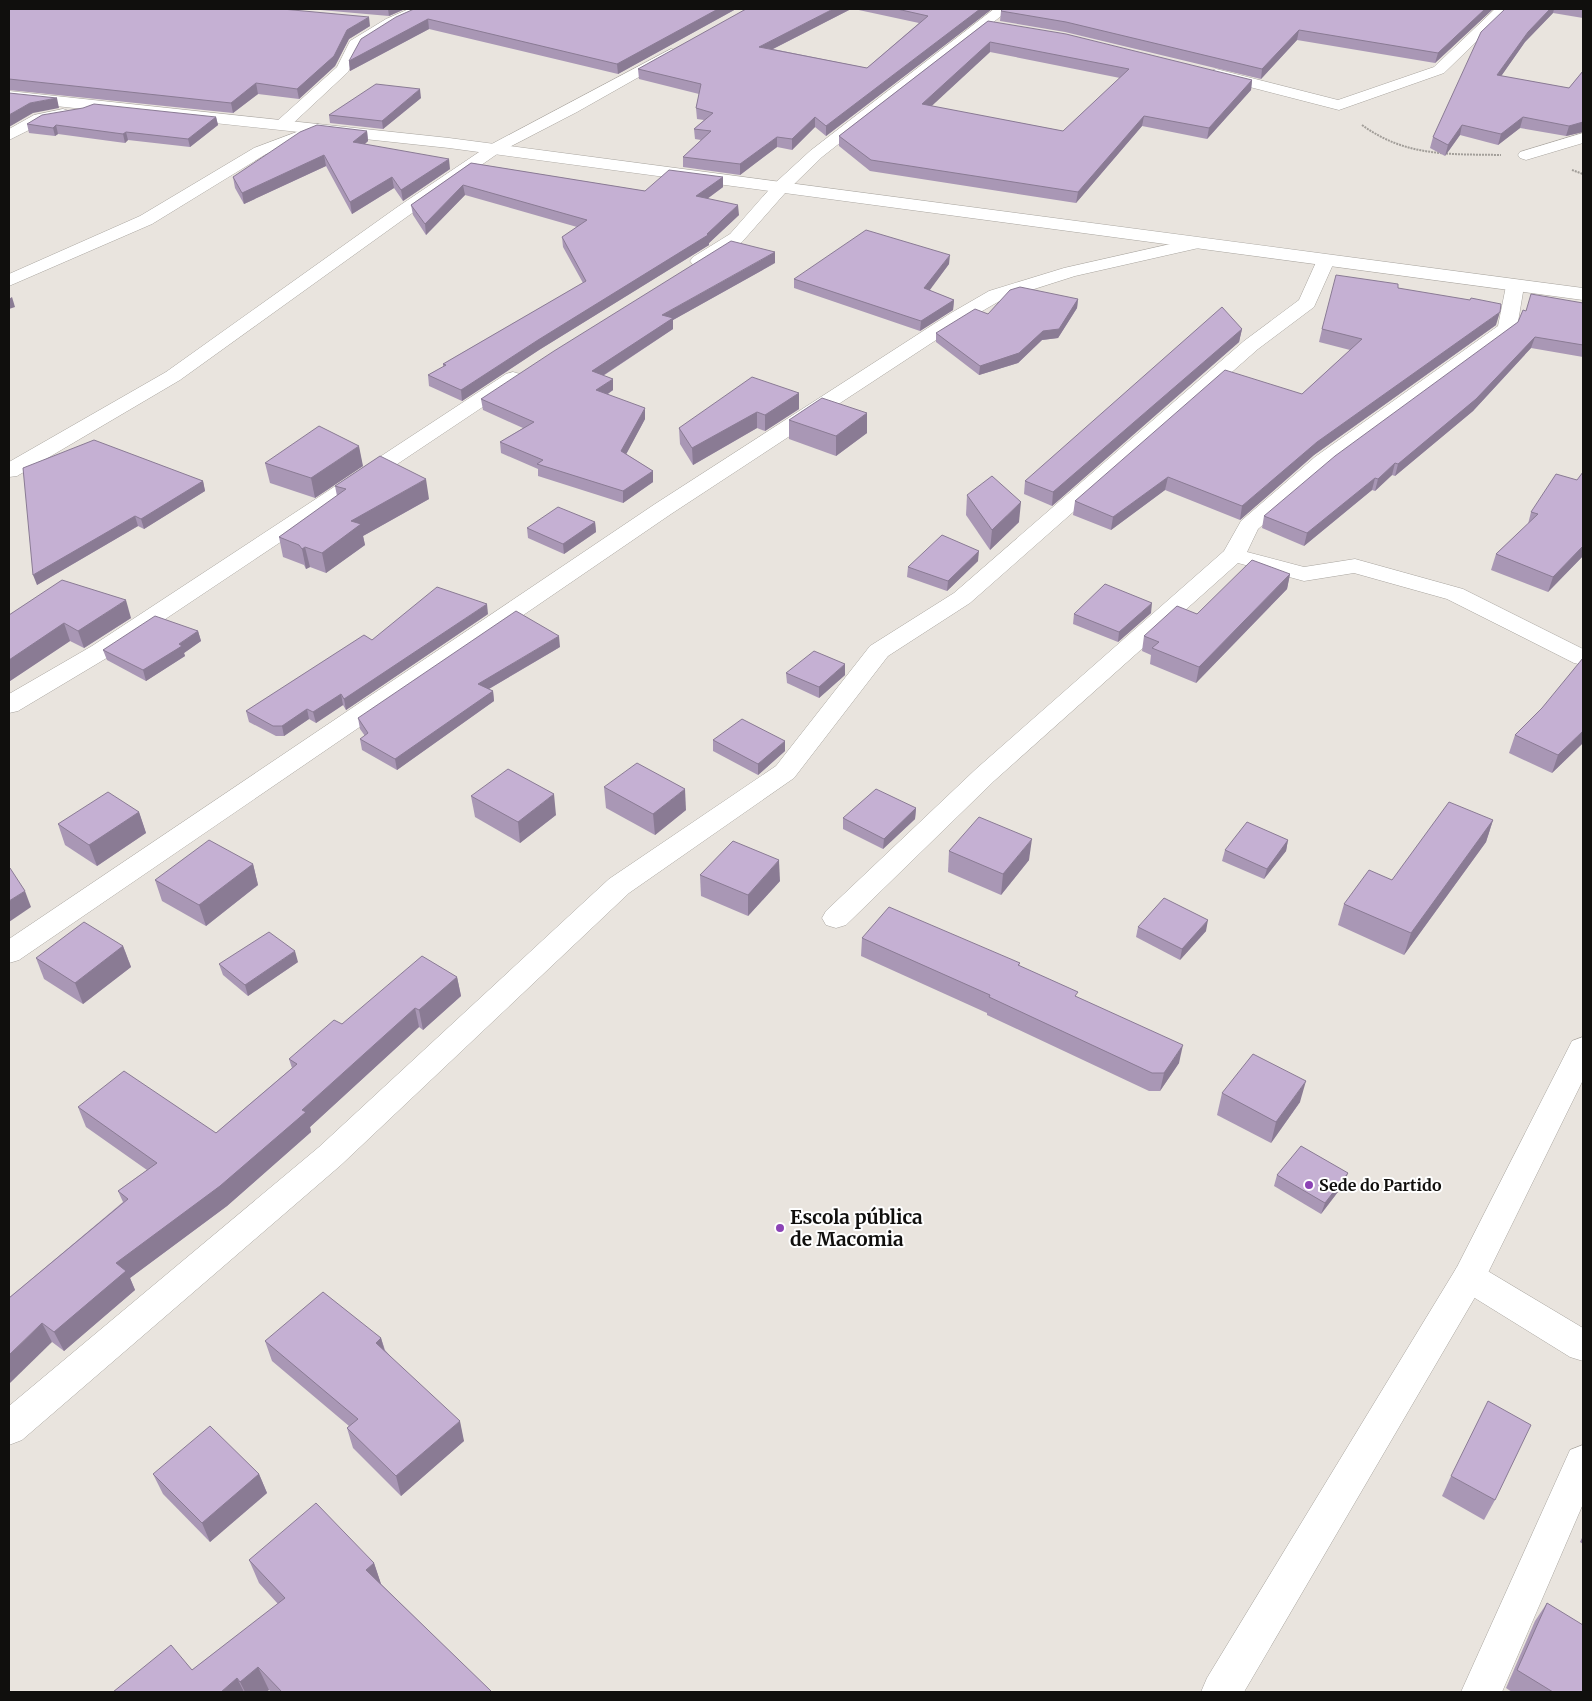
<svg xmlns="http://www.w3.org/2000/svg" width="1592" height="1701" viewBox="0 0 1592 1701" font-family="Merriweather,serif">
<rect width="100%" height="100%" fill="#e9e4de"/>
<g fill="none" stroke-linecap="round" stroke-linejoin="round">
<defs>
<g id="minor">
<path d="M409,9H427L425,12L396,25L361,47L348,72L288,128H276L274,125L276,122L337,67L350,41L386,19Z"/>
<path d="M994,9H1010L822,157L786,192L742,242L705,265L699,266L693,265L690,261L693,257L730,234L774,184L810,151Z"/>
<path d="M1495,9H1510L1444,73L1339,110L1211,77L1208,74L1211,71L1216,69L1338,100L1434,67Z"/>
<path d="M671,49L676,50L678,53L676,56L577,112L500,152L408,216L180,380L17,476L9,477V462L166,372L396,208L488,146Z"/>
<path d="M63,109L69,111L71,114L69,117L45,122L9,140V129L34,115Z"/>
<path d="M318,124L324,126L326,129L324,132L266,154L152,224L9,286V274L140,216L254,148Z"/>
<path d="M1583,133V143L1526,160L1520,158L1518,155L1520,152Z"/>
<path d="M1197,238L1203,239L1206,243L1203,247L1075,276L1003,299L965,321L671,514L19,960L9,963V939L655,504L951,313L989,291L1064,268Z"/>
<path d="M1326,255L1332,256L1335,260L1314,307L1258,349L970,603L888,656L794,778L629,893L341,1165L22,1440L9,1445V1406L319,1147L609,879L776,766L870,646L954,593L1244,341L1299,300L1317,260L1320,256Z"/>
<path d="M1515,280L1522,282L1524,286L1517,328L1514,332L1331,467L1258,529L1247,552L1304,567L1355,559L1463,589L1583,649V665L1574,663L1447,599L1354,573L1304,581L1238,563L994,781L846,925L836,928L826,925L822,918L826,911L976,769L1224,551L1241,521L1315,457L1498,326L1506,286L1508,282Z"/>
<path d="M513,372L520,374L523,378L520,382L110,656L18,711L9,713V694L92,646L506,374Z"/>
<path d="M1469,1262L1481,1267L1583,1328V1361L1570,1357L1457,1287L1452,1277L1457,1267Z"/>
<path d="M1583,1445V1504L1502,1692H1461L1570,1450Z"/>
</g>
<path id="tertiary" d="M1583,1037V1080L1481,1287L1244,1692H1201L1207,1678L1457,1267L1572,1041Z"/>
<path id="secondary" d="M9,91L449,138L1583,288V300L449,148L9,101Z"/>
</defs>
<!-- minor casing -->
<use href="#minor" stroke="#a9a59f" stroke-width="1"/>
<!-- tertiary casing -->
<use href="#tertiary" stroke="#a9a59f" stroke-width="1"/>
<!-- secondary casing -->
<use href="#secondary" stroke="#a9a59f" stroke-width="1"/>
<!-- path -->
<g stroke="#a29e99" stroke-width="2" stroke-dasharray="2 1" stroke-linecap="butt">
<path d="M1362,125C1406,157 1449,154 1501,155"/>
<path d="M1572,170L1583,174"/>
</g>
<!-- minor -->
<use href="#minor" fill="#fff" fill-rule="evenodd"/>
<!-- tertiary -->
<use href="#tertiary" fill="#fff" fill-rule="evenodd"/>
<!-- secondary -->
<use href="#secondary" fill="#fff" fill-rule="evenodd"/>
</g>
<!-- wall -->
<g fill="#a997b5" fill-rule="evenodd">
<path d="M9,9L370,26L349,39L335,66L299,99L258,94L233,113L9,90Z"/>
<path d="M309,9H405L389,16Z"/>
<path d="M414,9H736L618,74L429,29L350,71L349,61Z"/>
<path d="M851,9L773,49L867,68L919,23L854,9H992L826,136L815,127L792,150L777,147L740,175L683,167V157L701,140L695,139L694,129L704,120L697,119L696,108L699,94L639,79L638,69Z"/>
<path d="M1493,9L1435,63L1297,40L1261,79L1065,32L1000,21L1001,11Z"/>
<path d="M1505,9H1583V18L1553,13L1525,42L1501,76L1569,88L1583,71V132L1566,136L1520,128L1498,145L1460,135L1445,156L1430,148L1433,137Z"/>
<path d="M988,21L1252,80L1251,90L1207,139L1142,126L1076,203L870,171L839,146V136ZM990,52L1120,78L1063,131L931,106Z"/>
<path d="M421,98L383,129L330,123L329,115Z"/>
<path d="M216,117L218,125L190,147L128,140L125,143L58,134L55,136L29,133L27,124Z"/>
<path d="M367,131L368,141L365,144L450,169L403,201L394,188L352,214L326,166L244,204L235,188L233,177Z"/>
<path d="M471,163L645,191L723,177V187L707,199L739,215L709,243V245L539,350L462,401L429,386L428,375L443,367V364L583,283L563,247L562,237L577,227L465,195L426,235L413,215L411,205Z"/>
<path d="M775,263L673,320V329L603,376L613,390L608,394L645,419L626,454L653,471V482L623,503L538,476V469L501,453L500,442L523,428L483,410L481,399Z"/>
<path d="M949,264L929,290L954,300L953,310L920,331L794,288V279Z"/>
<path d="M1398,288L1496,325L1314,455L1240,520L1165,490L1111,530L1073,515L1075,501L1302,394L1350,350L1319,342L1322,329Z"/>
<path d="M1078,299L1077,308L1058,338L1042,340L1018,363L979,375L936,342V333L988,314Z"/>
<path d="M1583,303V357L1531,348L1473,411L1395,476L1392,475L1375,491L1372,490L1304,546L1262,528L1264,516L1518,322L1526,311Z"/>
<path d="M1242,329L1239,342L1052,506L1024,494L1025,481Z"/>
<path d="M799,393V409L765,431L757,428L693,465L680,444L679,428Z"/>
<path d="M867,413V433L836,456L789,439V420Z"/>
<path d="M265,463L363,466L315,498L270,483Z"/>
<path d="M23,468L203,481L205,491L144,529L138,526L37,585Z"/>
<path d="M1577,480L1583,556L1548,592L1491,570L1496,554L1528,524L1531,512Z"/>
<path d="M335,486L429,499L363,536L365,545L326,573L310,567L306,569L304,565L283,557L279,537L337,496Z"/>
<path d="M967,495L1019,522L990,550L966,515Z"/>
<path d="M595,522L596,532L564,554L528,538L527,528Z"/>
<path d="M978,561L947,591L907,577L908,567Z"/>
<path d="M1290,574L1287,589L1196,683L1150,664L1151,655L1142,651L1144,636Z"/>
<path d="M1151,613L1118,642L1073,624L1074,614Z"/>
<path d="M488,614L346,710L343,705L316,723L309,719L284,736H276L249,722L246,711L372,640Z"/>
<path d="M9,615L131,618L84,648L70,641L10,681H9Z"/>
<path d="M198,631L201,641L184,653L185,656L146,681L107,660L103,650Z"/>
<path d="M560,647L489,689L493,691L494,701L397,770L362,750L360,739L365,736L360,729L358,718Z"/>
<path d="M786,673L845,675L819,698L787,683Z"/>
<path d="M1542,708L1583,743L1552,773L1509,753L1515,735Z"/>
<path d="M713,740L785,751L758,775L713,751Z"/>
<path d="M604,787L686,810L655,835L606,808Z"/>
<path d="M471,796L556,815L520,843L475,817Z"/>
<path d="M916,808L915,819L883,849L843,829V818Z"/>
<path d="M139,812L146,833L97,866L65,845L58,824Z"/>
<path d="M1493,820L1486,842L1404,955L1338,925L1344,904L1392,880Z"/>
<path d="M1288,840L1286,851L1264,879L1222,861L1225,850Z"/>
<path d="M949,851L1029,860L1001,895L948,872Z"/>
<path d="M253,864L258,885L206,926L162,901L155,880Z"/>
<path d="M700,875L780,881L748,916L701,896Z"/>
<path d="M1138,927L1206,931L1180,960L1136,937Z"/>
<path d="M862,938L1020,963L1019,966L1077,997L1179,1063L1160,1091H1149L987,1015V1013L861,956Z"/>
<path d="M123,946L131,967L83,1004L44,979L36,958Z"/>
<path d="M298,962L248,996L223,975L219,964Z"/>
<path d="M457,977L461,996L423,1030L419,1027L310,1127L311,1132L227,1206L130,1278L135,1290L64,1351L52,1342L9,1298L123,1202L118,1191L147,1170L86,1127L78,1107L216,1133L292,1068L289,1059L342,1024Z"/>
<path d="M1222,1093L1300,1102L1271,1143L1217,1115Z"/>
<path d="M1277,1175L1344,1184L1321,1214L1274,1186Z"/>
<path d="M381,1338L385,1350L464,1441L401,1496L353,1448L347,1428L349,1426L272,1361L265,1341Z"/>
<path d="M153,1474H259L267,1493L210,1542L163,1494Z"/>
<path d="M1451,1476L1495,1500L1484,1520L1442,1496Z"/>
<path d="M1583,1536V1544L1580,1542Z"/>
<path d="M249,1560L374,1563L381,1584L491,1692H271L269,1690L266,1692H113L192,1670L278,1604L259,1583Z"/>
<path d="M1547,1603L1583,1692H1512L1506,1688L1535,1621Z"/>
</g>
<!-- shaded-wall -->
<g fill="#8a7b94">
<path d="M388,9H405L389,16Z"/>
<path d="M718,9H736L618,74L617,64Z"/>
<path d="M833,9H851L759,56V47Z"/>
<path d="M980,9H992L826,136V126Z"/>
<path d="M1485,9H1493L1435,63L1438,53Z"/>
<path d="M1550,9H1554L1553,13L1525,42L1495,85L1497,75L1528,32Z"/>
<path d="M369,17L370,26L349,39L335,66L299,99L297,89L347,30Z"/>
<path d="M428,19L429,29L350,71L349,61Z"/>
<path d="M1299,30L1297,40L1261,79L1262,69Z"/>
<path d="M990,42V52L922,115V104Z"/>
<path d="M1252,80L1251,90L1207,139L1209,128Z"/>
<path d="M256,83L258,94L233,113L231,103Z"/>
<path d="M420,89L421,98L383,129L382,121Z"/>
<path d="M57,98L59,108L33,113L9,127V115L30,103Z"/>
<path d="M1144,116L1142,126L1076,203L1078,192Z"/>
<path d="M216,117L218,125L190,147L188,139Z"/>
<path d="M815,117V127L792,150V139Z"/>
<path d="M1523,117L1520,128L1498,145L1501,134Z"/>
<path d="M1583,122V132L1566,136L1569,126Z"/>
<path d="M56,125L58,134L55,136L53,128Z"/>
<path d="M1462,125L1460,135L1445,156L1448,145Z"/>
<path d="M367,131L368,141L355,152L353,142Z"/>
<path d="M126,132L128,140L125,143L123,134Z"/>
<path d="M777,137V147L740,175V164Z"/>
<path d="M324,155L326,166L244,204L242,193Z"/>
<path d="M449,159L450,169L403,201L401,190Z"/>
<path d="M392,177L394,188L352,214L350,202Z"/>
<path d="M723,177V187L696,207V196Z"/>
<path d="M463,185L465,195L426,235L425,224Z"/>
<path d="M738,205L739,215L709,243V245L539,350L462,401L461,390L538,340L707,234Z"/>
<path d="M775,252V263L673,320V329L593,382L592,371L662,315Z"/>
<path d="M950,255L949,264L924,298V288Z"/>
<path d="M12,297L15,307L9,309V299Z"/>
<path d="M1078,299L1077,308L1058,338L1042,340L1018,363L979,375L980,366L1043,331Z"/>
<path d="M954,300L953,310L920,331L921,321Z"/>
<path d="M1500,312L1496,325L1314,455L1240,520L1242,506L1317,442Z"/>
<path d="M1242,329L1239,342L1052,506L1053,492Z"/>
<path d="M1535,337L1531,348L1473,411L1395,476L1398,464Z"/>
<path d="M613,379V390L597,401L596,390Z"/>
<path d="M799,393V409L765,431V415Z"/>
<path d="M645,408V419L622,462L621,451Z"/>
<path d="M757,412V428L693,465L692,448Z"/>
<path d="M867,413V433L836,456V436Z"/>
<path d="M359,446L363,466L315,498L311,478Z"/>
<path d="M1395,463L1392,475L1375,491L1378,479Z"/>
<path d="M653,471V482L623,503V491Z"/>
<path d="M1168,477L1165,490L1111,530L1113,517Z"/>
<path d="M1375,478L1372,490L1304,546L1307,533Z"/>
<path d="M426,479L429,499L363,536L365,545L326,573L322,553L351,521Z"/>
<path d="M203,481L205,491L144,529L141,519Z"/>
<path d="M1021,502L1019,522L990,550L992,530Z"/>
<path d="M135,516L138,526L37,585L33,575Z"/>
<path d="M595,522L596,532L564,554L563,544Z"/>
<path d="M1583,546V556L1548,592L1553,577Z"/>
<path d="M305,547L310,567L306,569L302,549Z"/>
<path d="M979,551L978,561L947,591L948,581Z"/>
<path d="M1290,574L1287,589L1196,683L1199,667Z"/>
<path d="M126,600L131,618L84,648L78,631Z"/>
<path d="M1152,603L1151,613L1118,642L1119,632Z"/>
<path d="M487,604L488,614L346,710L344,699Z"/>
<path d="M64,623L70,641L10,681L9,677V660Z"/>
<path d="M198,631L201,641L184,653L185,656L146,681L143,670Z"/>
<path d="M559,636L560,647L480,694L478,684Z"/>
<path d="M845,664V675L819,698V687Z"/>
<path d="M493,691L494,701L397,770L395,759Z"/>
<path d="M341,694L343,705L316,723L313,712Z"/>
<path d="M307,709L309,719L284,736L282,726Z"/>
<path d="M1583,731V743L1552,773L1558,755Z"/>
<path d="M785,741V751L758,775V764Z"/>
<path d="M685,789L686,810L655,835L653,814Z"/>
<path d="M554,794L556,815L520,843L518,822Z"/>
<path d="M916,808L915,819L883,849L884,839Z"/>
<path d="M139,812L146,833L97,866L89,845Z"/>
<path d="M1493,820L1486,842L1404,955L1411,933Z"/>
<path d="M1032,839L1029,860L1001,895L1003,874Z"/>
<path d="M1288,840L1286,851L1264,879L1267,869Z"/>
<path d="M779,860L780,881L748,916V895Z"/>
<path d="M253,864L258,885L206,926L199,905Z"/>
<path d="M25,891L31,907L9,922V901Z"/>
<path d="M1208,920L1206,931L1180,960L1182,949Z"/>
<path d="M123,946L131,967L83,1004L75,983Z"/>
<path d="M295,951L298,962L248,996L245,985Z"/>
<path d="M457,977L461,996L423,1030L419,1010Z"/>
<path d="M415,1008L419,1027L310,1127L311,1132L227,1206L130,1278L135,1290L64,1351L54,1332L116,1263L302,1110Z"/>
<path d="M1183,1045L1179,1063L1160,1091L1164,1073Z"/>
<path d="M1306,1081L1300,1102L1271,1143L1276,1122Z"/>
<path d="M1348,1173L1344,1184L1321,1214L1325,1203Z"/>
<path d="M42,1323L52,1342L9,1384V1355Z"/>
<path d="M381,1338L387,1359L376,1343Z"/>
<path d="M460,1421L464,1441L401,1496L396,1476Z"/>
<path d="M259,1474L267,1493L210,1542L202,1523Z"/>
<path d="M374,1563L382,1587L366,1570Z"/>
<path d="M258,1667L269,1690L266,1692H245L240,1682Z"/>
<path d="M237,1678L244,1692H221Z"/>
</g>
<!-- building -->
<g fill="#c5b0d3" stroke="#8a7b94" fill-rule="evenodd">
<path d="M9,9H282L369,17L347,30L334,56L297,89L256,83L231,103L9,79Z"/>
<path d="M414,9H718L617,64L428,19L349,61L361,39L396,17Z"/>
<path d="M746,9H833L759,47L867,68L928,16L897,9H980L826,126L815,117L792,139L777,137L740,164L683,157L711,131L694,129L713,113L696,108L701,84L638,69Z"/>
<path d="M1003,9H1485L1438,53L1299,30L1262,69L1066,22L1001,11Z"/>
<path d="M1505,9H1550L1528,32L1497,75L1569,88L1583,71V122L1569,126L1523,117L1501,134L1462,125L1448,145L1433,137L1481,32Z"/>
<path d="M988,21L1066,34L1252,80L1209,128L1144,116L1078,192L871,160L839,136ZM990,42L1129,69L1063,131L922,104Z"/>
<path d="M376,84L420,89L382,121L329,115Z"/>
<path d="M9,93L57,98L30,103L9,115Z"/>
<path d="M94,104L216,117L188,139L126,132L123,134L56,125L53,128L27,124L42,115L83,108Z"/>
<path d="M317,125L367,131L353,142L449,159L401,190L392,177L350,202L324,155L242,193L233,177L300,132Z"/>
<path d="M471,163L645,191L669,170L723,177L696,196L738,205L707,234L708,235L538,340L461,390L428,375L446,365L443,364L586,281L562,237L587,220L463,185L425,224L411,205Z"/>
<path d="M866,230L950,255L924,288L954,300L921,321L794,279Z"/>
<path d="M731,241L775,252L662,315L673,318L592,371L613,379L596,390L645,408L621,451L653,471L623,491L537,464L543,460L500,442L534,422L481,399L554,351Z"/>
<path d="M1336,275L1398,284V288L1470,300L1471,298L1501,304L1500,312L1317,442L1242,506L1168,477L1113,517L1075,501L1225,370L1302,394L1362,339L1322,329Z"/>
<path d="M1020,287L1078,299L1059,329L1043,331L1019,353L980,366L936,333L975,309L988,314L1010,290Z"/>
<path d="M1531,294L1583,303V345L1535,337L1476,399L1398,464L1395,463L1378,479L1375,478L1307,533L1264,516L1335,456L1518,322L1523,310L1526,311Z"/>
<path d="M1222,307L1242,329L1053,492L1025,481Z"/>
<path d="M752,377L799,393L765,415L757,412L692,448L679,428Z"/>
<path d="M822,398L867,413L836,436L789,420Z"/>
<path d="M319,426L359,446L311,478L265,463Z"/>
<path d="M94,440L203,481L141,519L135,516L33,575L23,468Z"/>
<path d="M380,456L426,479L351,521L361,524L322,553L305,547L302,549L299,545L279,537L346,489L335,486Z"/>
<path d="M1583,472V546L1553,577L1496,554L1538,514L1531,512L1556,474L1577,480Z"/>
<path d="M992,476L1021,502L992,530L967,495Z"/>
<path d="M558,507L595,522L563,544L527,528Z"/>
<path d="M942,535L979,551L948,581L908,567Z"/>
<path d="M1252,560L1290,574L1199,667L1152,648L1159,642L1144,636L1177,606L1197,614Z"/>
<path d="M62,580L126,600L78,631L64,623L9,660V615Z"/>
<path d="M1105,584L1152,603L1119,632L1074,614Z"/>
<path d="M437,587L487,604L344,699L341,694L313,712L307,709L282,726H273L246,711L364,635L372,640Z"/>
<path d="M516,611L559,636L478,684L493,691L395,759L360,739L368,733L358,718Z"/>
<path d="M155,616L198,631L179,644L182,646L143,670L103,650Z"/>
<path d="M814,651L845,664L819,687L786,673Z"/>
<path d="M1583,658V731L1558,755L1515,735L1542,708Z"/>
<path d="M742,719L785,741L758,764L713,740Z"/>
<path d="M637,763L685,789L653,814L604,787Z"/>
<path d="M508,769L554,794L518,822L471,796Z"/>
<path d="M876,789L916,808L884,839L843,818Z"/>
<path d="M108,792L139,812L89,845L58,824Z"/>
<path d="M1449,802L1493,820L1411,933L1344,904L1369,870L1392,880Z"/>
<path d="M979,817L1032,839L1003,874L949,851Z"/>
<path d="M1247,822L1288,840L1267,869L1225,850Z"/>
<path d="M209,840L253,864L199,905L155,880Z"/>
<path d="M733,841L779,860L748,895L700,875Z"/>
<path d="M10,868L25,891L9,901V869Z"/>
<path d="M1164,898L1208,920L1182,949L1138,927Z"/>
<path d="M889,907L1020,963L1018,965L1078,992L1075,996L1183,1045L1164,1073H1152L989,997L990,995L862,938Z"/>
<path d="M84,922L123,946L75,983L36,958Z"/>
<path d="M269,932L295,951L245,985L219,964Z"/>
<path d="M422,956L457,977L419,1010L415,1008L302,1110L306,1112L220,1186L116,1263L126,1271L54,1332L42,1323L9,1355V1298L128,1199L118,1191L157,1163L78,1107L124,1071L216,1133L297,1064L289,1059L334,1020L342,1024Z"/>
<path d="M1253,1054L1306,1081L1276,1122L1222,1093Z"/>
<path d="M1301,1146L1348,1173L1325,1203L1277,1175Z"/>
<path d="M323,1292L381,1338L376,1343L460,1421L396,1476L347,1428L358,1419L265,1341Z"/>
<path d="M1488,1401L1531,1425L1495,1500L1451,1476Z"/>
<path d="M210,1426L259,1474L202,1523L153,1474Z"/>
<path d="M316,1503L374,1563L366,1570L491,1691L489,1692H282L258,1667L240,1682L237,1678L221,1692H113L171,1645L192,1670L285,1598L249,1560Z"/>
<path d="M1547,1603L1583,1625V1692H1553L1517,1670Z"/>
</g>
<!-- markers -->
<g fill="#8c43b5" stroke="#fff" stroke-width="2">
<circle cx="1309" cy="1185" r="5"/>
<circle cx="780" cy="1228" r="5"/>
</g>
<g text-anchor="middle" stroke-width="4" stroke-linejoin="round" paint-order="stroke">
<!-- poi labels -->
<g font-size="16" font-weight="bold" fill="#100f0d" stroke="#fff" text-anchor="start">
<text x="1319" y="1191">Sede do Partido</text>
</g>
<!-- near-poi labels -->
<g font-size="19" font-weight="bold" fill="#100f0d" stroke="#fff" text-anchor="start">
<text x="790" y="1224">Escola pública<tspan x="790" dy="22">de Macomia</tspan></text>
</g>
</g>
<!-- border -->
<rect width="1592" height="1701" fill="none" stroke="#100f0d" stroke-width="20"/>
</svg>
